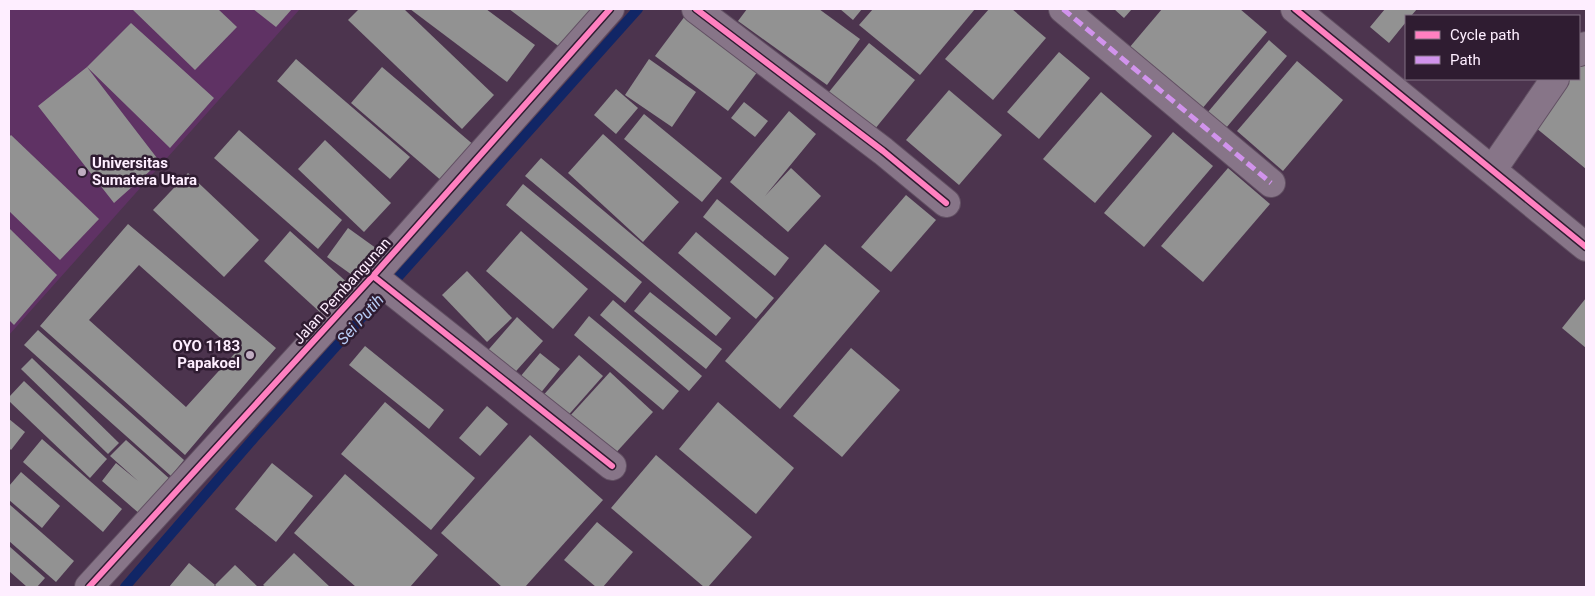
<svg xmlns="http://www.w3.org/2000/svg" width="1595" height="596" viewBox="0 0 1595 596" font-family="Roboto,sans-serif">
<rect width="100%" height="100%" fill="#4c344e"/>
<!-- built -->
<path fill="#5f3264" d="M9,9H300L9,335Z"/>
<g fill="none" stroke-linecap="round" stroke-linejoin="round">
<!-- stream -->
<path stroke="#112666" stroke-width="10" d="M125,587L254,438L638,9"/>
</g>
<!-- building -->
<g fill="#929292" fill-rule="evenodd">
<path d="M132,9H218L237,27L195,70Z"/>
<path d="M253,9H292L276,27Z"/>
<path d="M359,9H404L494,95L462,129L348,20Z"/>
<path d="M410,9H486L535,45L507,82Z"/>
<path d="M509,9H591L561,48Z"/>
<path d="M747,9H819L860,39L827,85L738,21Z"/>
<path d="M840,9H862L853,20Z"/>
<path d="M873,9H975L920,75L859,25Z"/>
<path d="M989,9H1012L1046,38L993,100L945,59Z"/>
<path d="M1114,9H1132L1124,18Z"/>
<path d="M1162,9H1240L1267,32L1201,110L1129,48Z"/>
<path d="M1385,9H1417L1411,16H1406V22L1389,43L1370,27Z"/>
<path d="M685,16L758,71L728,111L655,56Z"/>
<path d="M131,23L214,98L170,148L87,67L160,162L114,203L38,106L87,67Z"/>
<path d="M1269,40L1287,56L1226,128L1208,112Z"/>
<path d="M869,43L915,80L870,135L824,98Z"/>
<path d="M1059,52L1090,78L1039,139L1007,112Z"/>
<path d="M1586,55V169L1530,123L1566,79H1579V64Z"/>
<path d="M296,59L410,157L390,179L277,81Z"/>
<path d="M649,59L696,92L672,127L625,95Z"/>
<path d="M1297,61L1343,100L1283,171L1237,131Z"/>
<path d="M382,67L475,146L443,182L351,103Z"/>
<path d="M616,89L638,108L616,134L594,115Z"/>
<path d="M949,90L1002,135L959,185L906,140Z"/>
<path d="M1101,92L1152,136L1095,203L1043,159Z"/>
<path d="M744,102L768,121L755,137L731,118Z"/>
<path d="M789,111L816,134L765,196L791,168L821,196L788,232L730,182Z"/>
<path d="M644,114L722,178L702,202L624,139Z"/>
<path d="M239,130L342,220L318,249L214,158Z"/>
<path d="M1173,132L1213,166L1144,247L1104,213Z"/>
<path d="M603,134L679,202L643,242L568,173Z"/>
<path d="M11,135L99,219L60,260L9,211V137Z"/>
<path d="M325,140L391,203L364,232L298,169Z"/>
<path d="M541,158L731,318L716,336L525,176Z"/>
<path d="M1228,168L1270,204L1203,282L1161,246Z"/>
<path d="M188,173L259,240L224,277L153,210Z"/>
<path d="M523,184L642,282L625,303L506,205Z"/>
<path d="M906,195L936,220L891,272L861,247Z"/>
<path d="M717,199L789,258L775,276L703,217Z"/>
<path d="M128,224L276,348L185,455L40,326ZM139,265L236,352L186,407L89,320Z"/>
<path d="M9,228L57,275L14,325L9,320Z"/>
<path d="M348,228L380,251L359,280L327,257Z"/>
<path d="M290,231L350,285L323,315L264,261Z"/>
<path d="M521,231L588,289L553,329L486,271Z"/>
<path d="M696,232L774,298L756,319L678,253Z"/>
<path d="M825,244L880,291L780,409L725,361Z"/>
<path d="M467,271L512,318L487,342L442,295Z"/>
<path d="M650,292L722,349L706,369L634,311Z"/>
<path d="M1586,298V348L1562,328Z"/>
<path d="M613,300L702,376L689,391L600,315Z"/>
<path d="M589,316L679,391L663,410L574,335Z"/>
<path d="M517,317L543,341L509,379L483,356Z"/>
<path d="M38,330L184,460L171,476L24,345Z"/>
<path d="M365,346L444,410L429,429L349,365Z"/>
<path d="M851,348L900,390L842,457L793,416Z"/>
<path d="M540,353L560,369L535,400L515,383Z"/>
<path d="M579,355L603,376L564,420L540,399Z"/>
<path d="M32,358L119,443L108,454L21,369Z"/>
<path d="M610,372L653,412L613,456L569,417Z"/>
<path d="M24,381L107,459L90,478L9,401V397Z"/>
<path d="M385,402L475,478L431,530L341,454Z"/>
<path d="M718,402L794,468L756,514L679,449Z"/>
<path d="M487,406L508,424L480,456L459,438Z"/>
<path d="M9,419L25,432L11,450L9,448Z"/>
<path d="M530,435L603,500L525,587H502L441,533Z"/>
<path d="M42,439L122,509L103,532L23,462Z"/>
<path d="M126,440L171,480L141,515L102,481L116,463L138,481L110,456Z"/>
<path d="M656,455L752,537L708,587H704L611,508Z"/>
<path d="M272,463L313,496L276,542L235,509Z"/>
<path d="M21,472L60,506L42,528L9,500V486Z"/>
<path d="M345,474L438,555L410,587H356L294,533Z"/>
<path d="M9,504L74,561L56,582L9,541Z"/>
<path d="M597,522L633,552L603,587H596L564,560Z"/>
<path d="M9,546L45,578L37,587H27L9,571Z"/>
<path d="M294,553L330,587H266L263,585Z"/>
<path d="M189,563L215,585L235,565L258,587H217L215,585L213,587H169Z"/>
</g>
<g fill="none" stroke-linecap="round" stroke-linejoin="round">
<defs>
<g id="minor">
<path d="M696,9L883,151L946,203"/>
<path d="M1063,9L1271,183"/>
<path d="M1295,9L1586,247"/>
<path d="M1579,52L1586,46"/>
<path d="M1493,169L1555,79"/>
<path d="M373,276L612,466"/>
<path d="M89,587L373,276L610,9"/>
</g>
</defs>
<!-- minor casing -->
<use href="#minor" stroke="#625063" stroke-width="30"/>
<!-- minor -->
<use href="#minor" stroke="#877588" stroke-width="28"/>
<!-- quiet -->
<path stroke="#d193ec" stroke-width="5" stroke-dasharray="10 5" stroke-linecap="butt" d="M1063,9L1271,183"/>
<defs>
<g id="cycleway">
<path d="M696,9L883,151L946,203"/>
<path d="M1295,9L1586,247"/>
<path d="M373,276L612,466"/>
<path d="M89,587L373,276L610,9"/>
</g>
</defs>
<!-- cycleway casing -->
<use href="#cycleway" stroke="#2f1c31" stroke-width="9"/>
<!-- cycleway -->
<use href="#cycleway" stroke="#ff80c0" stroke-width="6"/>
</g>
<!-- markers -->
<g fill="#c0adc1" stroke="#2f1c31" stroke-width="2">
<circle cx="82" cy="172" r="5"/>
<circle cx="250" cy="355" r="5"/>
</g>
<g text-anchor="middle" stroke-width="5" stroke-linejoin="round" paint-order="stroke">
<!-- poi labels -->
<g font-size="15" font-weight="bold" fill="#feeeff" stroke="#2f1c31" text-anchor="start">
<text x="92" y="168">Universitas<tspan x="92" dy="17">Sumatera Utara</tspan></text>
<text x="240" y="351" text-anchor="end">OYO 1183<tspan x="240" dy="17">Papakoel</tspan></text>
</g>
<!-- street labels -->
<g font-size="15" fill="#feeeff" stroke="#2f1c31">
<text transform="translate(342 291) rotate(-48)" y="5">Jalan Pembangunan</text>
</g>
<!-- water labels -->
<g font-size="16" font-style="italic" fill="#b9cdf6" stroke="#2f1c31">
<text transform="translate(360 319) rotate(-48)" y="6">Sei Putih</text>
</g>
</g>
<!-- border -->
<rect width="1595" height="596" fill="none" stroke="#feeeff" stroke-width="20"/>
<!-- legend -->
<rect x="1405" y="15" width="175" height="65" fill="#2f1c31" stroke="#827083"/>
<rect x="1415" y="31" width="25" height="8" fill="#ff80c0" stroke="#827083"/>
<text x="1450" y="40" font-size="15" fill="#feeeff">Cycle path</text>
<rect x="1415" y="56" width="25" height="8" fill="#d193ec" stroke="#827083"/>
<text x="1450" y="65" font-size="15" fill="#feeeff">Path</text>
</svg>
